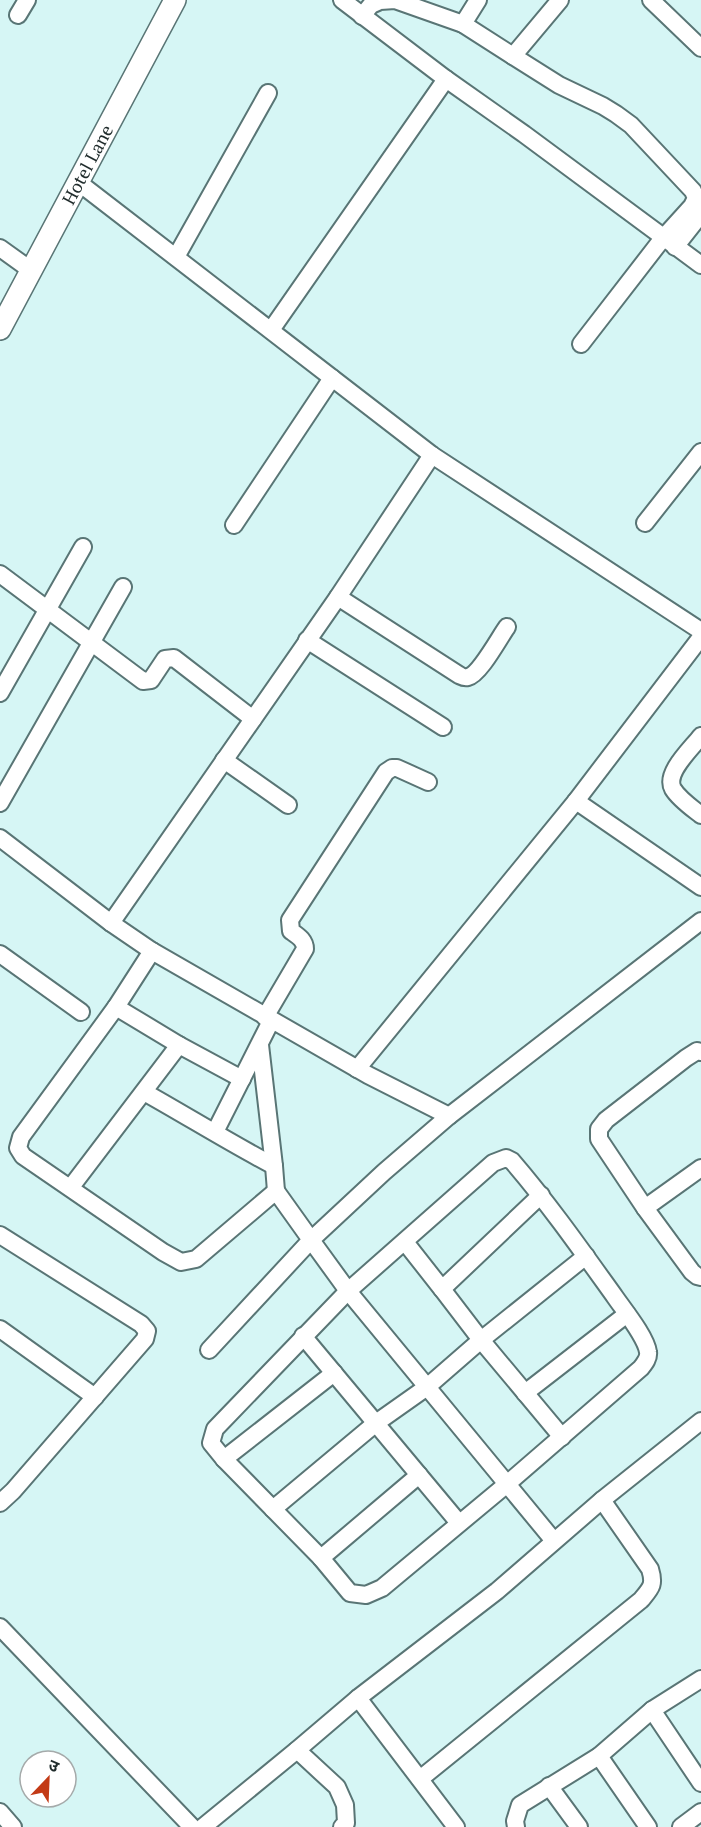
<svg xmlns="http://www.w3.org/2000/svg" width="701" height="1827" viewBox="0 0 701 1827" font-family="'PT Serif','Noto Sans Devanagari',serif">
<rect width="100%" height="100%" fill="#d6f6f5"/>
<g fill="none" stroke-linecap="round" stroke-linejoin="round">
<defs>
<g id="minor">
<path d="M342,0L446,79L524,134L701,265"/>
<path d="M651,0L701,48"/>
<path d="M18,15L27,0"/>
<path d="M362,16L371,5L380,1L395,0L463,24L513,56L560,0"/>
<path d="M463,24L478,0"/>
<path d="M513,56L559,85L603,106L616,114L631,125L693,191L696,198L692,206L663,238L581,344"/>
<path d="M78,182L432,455L701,631"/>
<path d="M675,247L701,214"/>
<path d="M0,248L32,271"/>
<path d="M176,257L268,93"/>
<path d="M271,330L446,79"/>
<path d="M645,523L701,452"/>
<path d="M234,525L332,378"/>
<path d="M0,574L143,681L151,680L165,659L174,658L253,719"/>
<path d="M338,597L459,675C463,677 464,678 468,677C480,674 499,638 507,627"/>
<path d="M307,640L443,727"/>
<path d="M0,693L83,547"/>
<path d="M701,736C692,748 664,773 673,789C679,799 692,808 701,815"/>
<path d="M224,760L288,805"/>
<path d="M576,801L701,887"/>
<path d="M0,803L123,587"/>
<path d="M0,838L111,923L152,951L368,1075L449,1116"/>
<path d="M111,923L338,597L432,455"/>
<path d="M152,951L116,1007L21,1137L18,1148L23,1156L163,1252L181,1262L196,1259L276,1191L311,1240L209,1350"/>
<path d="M0,954L81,1012"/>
<path d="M116,1007L179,1045L242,1079"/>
<path d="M265,1017L305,949C305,940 298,936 291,931L290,920L386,772L392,768H397L428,782"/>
<path d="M260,1045L274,1166L276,1191"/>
<path d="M701,1052L697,1051L686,1058L606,1120L599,1129V1139L645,1208L692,1272L697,1276L701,1277"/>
<path d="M357,1069L576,801L701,637"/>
<path d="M144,1092C187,1116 230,1143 274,1166"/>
<path d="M215,1132L271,1021"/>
<path d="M506,1158L512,1161C549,1204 582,1251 615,1297C624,1310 646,1337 648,1352C649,1358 645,1363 641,1368L507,1484L382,1588L366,1595L350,1593L321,1558L224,1459L211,1443L215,1429L348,1291L493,1163Z"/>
<path d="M71,1187L179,1045"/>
<path d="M645,1208L701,1168"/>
<path d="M0,1235L141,1324L147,1331L145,1339L13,1491L0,1503"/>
<path d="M405,1242L442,1289L541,1195"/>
<path d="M442,1289L481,1340L562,1437"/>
<path d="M0,1329L95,1397"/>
<path d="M303,1336L459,1523"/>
<path d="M525,1393L627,1314"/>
<path d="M224,1459L334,1373"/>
<path d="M273,1509L376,1423L427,1387L481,1340L586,1256"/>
<path d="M554,1541L348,1291L311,1240L384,1172L449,1116L701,921"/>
<path d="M321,1558L419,1475"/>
<path d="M0,1627L192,1827"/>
<path d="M358,1698L456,1827"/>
<path d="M652,1710L701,1783"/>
<path d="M297,1750L337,1787L345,1805L346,1823L342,1827"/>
<path d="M599,1756L648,1827"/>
<path d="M420,1779L641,1600C651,1588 655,1585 650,1569L602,1500"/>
<path d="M549,1786L579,1827"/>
<path d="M0,1812L13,1827"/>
<path d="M203,1827L297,1750L358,1698L497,1591L602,1500L701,1421"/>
<path d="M516,1827L515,1821L520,1805L599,1756L652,1710L701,1679"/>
<path d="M681,1827L701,1812"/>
</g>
<path id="tertiary" d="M0,329L175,0"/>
</defs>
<!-- minor casing -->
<use href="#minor" stroke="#597575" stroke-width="20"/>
<!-- tertiary casing -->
<use href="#tertiary" stroke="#597575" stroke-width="24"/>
<!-- minor -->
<use href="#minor" stroke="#fff" stroke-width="16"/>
<!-- tertiary -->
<use href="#tertiary" stroke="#fff" stroke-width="21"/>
</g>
<g text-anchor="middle" stroke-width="6" stroke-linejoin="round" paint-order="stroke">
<!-- street labels -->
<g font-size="18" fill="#1f2b2b" stroke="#fff">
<text transform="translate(88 165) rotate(-62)" y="6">Hotel Lane</text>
</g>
</g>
<!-- north arrow -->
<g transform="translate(48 1779) rotate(23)"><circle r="28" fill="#ffffff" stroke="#a5aaaa" stroke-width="1.5"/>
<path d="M0-4.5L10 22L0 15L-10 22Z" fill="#c33a16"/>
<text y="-9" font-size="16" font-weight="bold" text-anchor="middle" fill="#1f2b2b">उ</text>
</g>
</svg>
